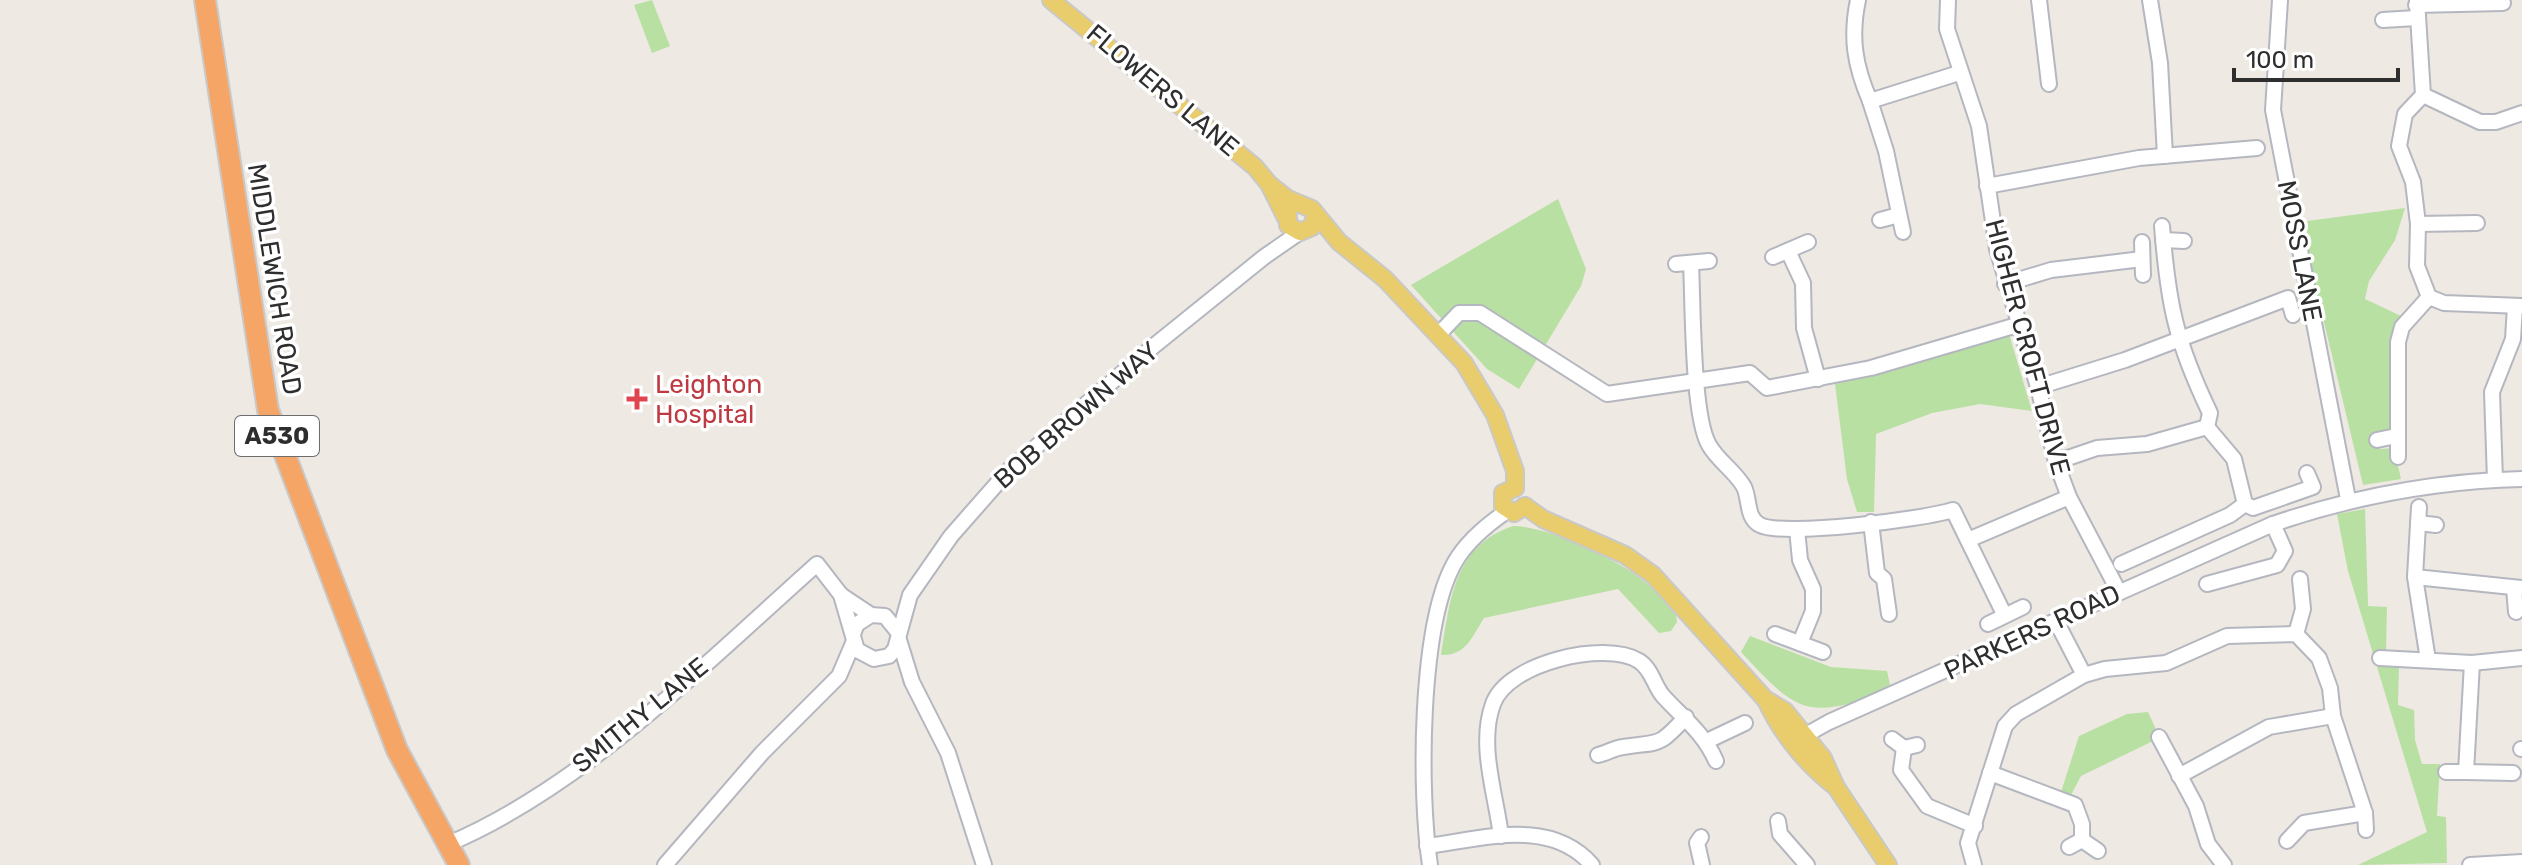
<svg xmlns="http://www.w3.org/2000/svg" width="2522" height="865" viewBox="0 0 2522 865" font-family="Rubik,sans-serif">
<rect width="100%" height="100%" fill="#eee9e2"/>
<!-- green -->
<g fill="#b7e0a2">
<path d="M652,0L670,46L652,53L634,5Z"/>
<path d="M1558,199L1586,269L1581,286L1519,389L1487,369L1411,285Z"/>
<path d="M2405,208L2395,240L2369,281L2365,299L2403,317L2391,429L2377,433L2380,449L2394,448L2401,479L2363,485L2300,222Z"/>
<path d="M2009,334L2032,411L1980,404L1932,413L1876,434L1874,512H1857L1847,479L1835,384L1872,376Z"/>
<path d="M2365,509L2368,606L2387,607L2386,652L2399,666L2398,705L2414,710L2415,740L2422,764H2440L2437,816L2446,817L2447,863L2358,865L2427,832L2348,571L2337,514Z"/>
<path d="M1513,526C1548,526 1618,559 1645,582C1656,591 1666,603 1676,614L1677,622L1671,631L1659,633L1618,589L1484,618C1472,637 1466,656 1441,655C1450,602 1453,546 1513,526Z"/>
<path d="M1750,636L1831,667L1887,671L1891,690C1808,720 1799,715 1741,652Z"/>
<path d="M2148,712L2158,734L2155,740L2081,776L2071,795L2061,792L2079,736L2127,714Z"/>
</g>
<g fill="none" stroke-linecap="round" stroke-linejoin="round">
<defs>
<g id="minor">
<path d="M1858,0C1850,38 1855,66 1870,101"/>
<path d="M1948,0L1947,29L1979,126L1997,249L2038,387L2056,462L2069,497L2119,592"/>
<path d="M2039,0L2049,84"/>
<path d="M2150,0L2160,63L2165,156"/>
<path d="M2280,0L2273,110L2348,499"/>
<path d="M2417,0L2423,95L2405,114L2399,146L2413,182L2418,224L2417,266L2429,297L2444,303L2522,306"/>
<path d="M2416,5L2503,3"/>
<path d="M2383,20L2416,18"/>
<path d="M2423,95L2480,122H2496L2522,113"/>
<path d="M1987,186L2139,158L2257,148"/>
<path d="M1880,220L1899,215"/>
<path d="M2418,224L2477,223"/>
<path d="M1903,232L1886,151L1870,101L1959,73"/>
<path d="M2163,240L2184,241"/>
<path d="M2142,242L2143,275"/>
<path d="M1788,251L1803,283L1804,328L1818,379"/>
<path d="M1773,257L1808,242"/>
<path d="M1691,263C1693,302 1692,416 1709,445C1718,461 1735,471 1744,487C1750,499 1746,518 1760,525C1783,537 1925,519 1953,510L2004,614"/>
<path d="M1676,264L1709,261"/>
<path d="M2005,284L2051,270L2142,259"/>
<path d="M1438,335L1459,313H1480L1607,394L1750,373L1767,388L1871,368L2017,325"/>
<path d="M2038,387L2125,360L2288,298L2293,315"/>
<path d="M2207,427L2234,459L2245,504L2253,508L2313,487L2307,473"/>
<path d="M2377,440L2396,436"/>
<path d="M2398,457V342L2402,327L2429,297"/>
<path d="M2056,462L2097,448L2147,444L2207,427L2210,413C2176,342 2168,305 2162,226"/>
<path d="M2495,480L2492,392L2513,339L2515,306"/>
<path d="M2419,507L2415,577L2428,660"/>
<path d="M1871,522L1877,573L1884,579L1889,614"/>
<path d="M2418,523L2436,525"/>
<path d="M1797,529L1800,560L1813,589V611L1800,643"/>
<path d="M1968,540L2069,497"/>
<path d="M2121,564L2230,515L2245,504"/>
<path d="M2415,577L2522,588"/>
<path d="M2207,584L2277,565L2285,551L2273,524"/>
<path d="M2514,588L2516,612"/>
<path d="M841,595L871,615"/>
<path d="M2056,621L2084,675L2105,669L2166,663L2227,636L2296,634L2319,658L2330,688L2333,716L2365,813L2366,830"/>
<path d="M1988,624L2023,607"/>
<path d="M853,634L857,624L871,615L885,616L898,632"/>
<path d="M1775,634L1823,652"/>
<path d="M2296,634L2303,609L2300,579"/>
<path d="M899,640L912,682L948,753L984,865"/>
<path d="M2380,658L2472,663L2522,658"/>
<path d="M2159,737L2196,806L2208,844L2224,865"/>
<path d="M1892,739L1904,748L1917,745"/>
<path d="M1707,741L1745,723"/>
<path d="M1795,741L1829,722L2273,524C2355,496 2435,481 2522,479"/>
<path d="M1904,748L1901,770L1927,806L1975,826"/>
<path d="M2521,749H2522"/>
<path d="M1598,755C1607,753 1614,748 1623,747C1662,741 1657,748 1686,717"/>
<path d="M2446,772H2466L2472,663"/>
<path d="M2466,772L2513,773"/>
<path d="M1990,773L2075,805L2082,824V840"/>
<path d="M2179,776L2269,727L2333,716"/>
<path d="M1778,821L1780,834L1807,865"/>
<path d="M1501,836C1496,795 1478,745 1493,704C1507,663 1605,640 1639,661C1652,669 1654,686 1663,696C1683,718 1704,733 1716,761"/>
<path d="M1701,837L1697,843L1702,865"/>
<path d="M2287,841L2304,823L2365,813"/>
<path d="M448,844C583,787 708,661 817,564L841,595L857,650L874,659L889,656L895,649L910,595L951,536L1009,470L1155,345L1264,257L1300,232"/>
<path d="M1427,846C1483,839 1550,817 1592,865"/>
<path d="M2069,847L2082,840L2098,851"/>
<path d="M665,865L762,753L839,676L854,641"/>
<path d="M1430,865C1419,793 1419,625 1455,562C1467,541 1488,524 1507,511"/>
<path d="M1974,865L1968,843L2005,726L2016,714L2084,675"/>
<path d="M2470,865L2522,862"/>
</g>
<g id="major">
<path d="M1051,0L1255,167L1269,184L1286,218"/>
<path d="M1269,184L1288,199L1312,209L1339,242L1385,279L1464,363L1495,415L1515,471V488"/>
<path d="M1288,212V225L1300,232L1312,227L1315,216"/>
<path d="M1515,488L1503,493V506L1514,513L1525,506"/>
<path d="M1525,506L1543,519L1625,555L1653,575L1765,699L1785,711L1823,758L1836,787L1888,865"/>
<path d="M1766,700C1781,733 1807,765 1836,787"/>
</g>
<path id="highway" d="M205,0L268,410L397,750L459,865"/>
</defs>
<!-- minor casing -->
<use href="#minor" stroke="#b5b7c0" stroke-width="18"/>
<!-- major casing -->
<use href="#major" stroke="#c9c9c9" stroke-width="20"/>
<!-- highway casing -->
<use href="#highway" stroke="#c9c9c9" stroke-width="24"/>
<!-- minor -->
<use href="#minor" stroke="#fff" stroke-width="14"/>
<!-- major -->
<use href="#major" stroke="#e9cc6c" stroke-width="16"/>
<!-- highway -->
<use href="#highway" stroke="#f5a566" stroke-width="20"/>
</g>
<!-- markers -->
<path fill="#e0444e" stroke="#fff" stroke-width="3" d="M633 387h8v8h8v8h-8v8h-8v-8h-8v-8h8z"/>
<g text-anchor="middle" stroke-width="7" stroke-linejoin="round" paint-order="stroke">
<!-- shield labels -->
<rect fill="#fff" stroke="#6d6d6d" stroke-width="2" x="235" y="416" width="84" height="40" rx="6"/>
<g font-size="24" font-weight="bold" fill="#2e2e2e">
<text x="277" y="444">A530</text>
</g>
<!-- street labels -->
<g font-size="26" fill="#2e2e2e" stroke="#fff">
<text transform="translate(1163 90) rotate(40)" y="9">FLOWERS LANE</text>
<text transform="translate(2300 251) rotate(79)" y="9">MOSS LANE</text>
<text transform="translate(275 279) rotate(81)" y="9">MIDDLEWICH ROAD</text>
<text transform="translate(2028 347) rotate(75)" y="9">HIGHER CROFT DRIVE</text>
<text transform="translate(1076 415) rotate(-41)" y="9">BOB BROWN WAY</text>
<text transform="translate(2032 632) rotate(-25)" y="9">PARKERS ROAD</text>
<text transform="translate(640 715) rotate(-39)" y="9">SMITHY LANE</text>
</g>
<!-- health labels -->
<g font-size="26" fill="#be3a42" stroke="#fff" text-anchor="start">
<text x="655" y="393">Leighton<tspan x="655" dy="30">Hospital</tspan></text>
</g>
</g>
<!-- scale -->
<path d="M2234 68v12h164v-12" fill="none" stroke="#2e2e2e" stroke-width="4"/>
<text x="2246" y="68" font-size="24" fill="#2e2e2e" stroke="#ffffff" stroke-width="6" paint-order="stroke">100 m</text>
</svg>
